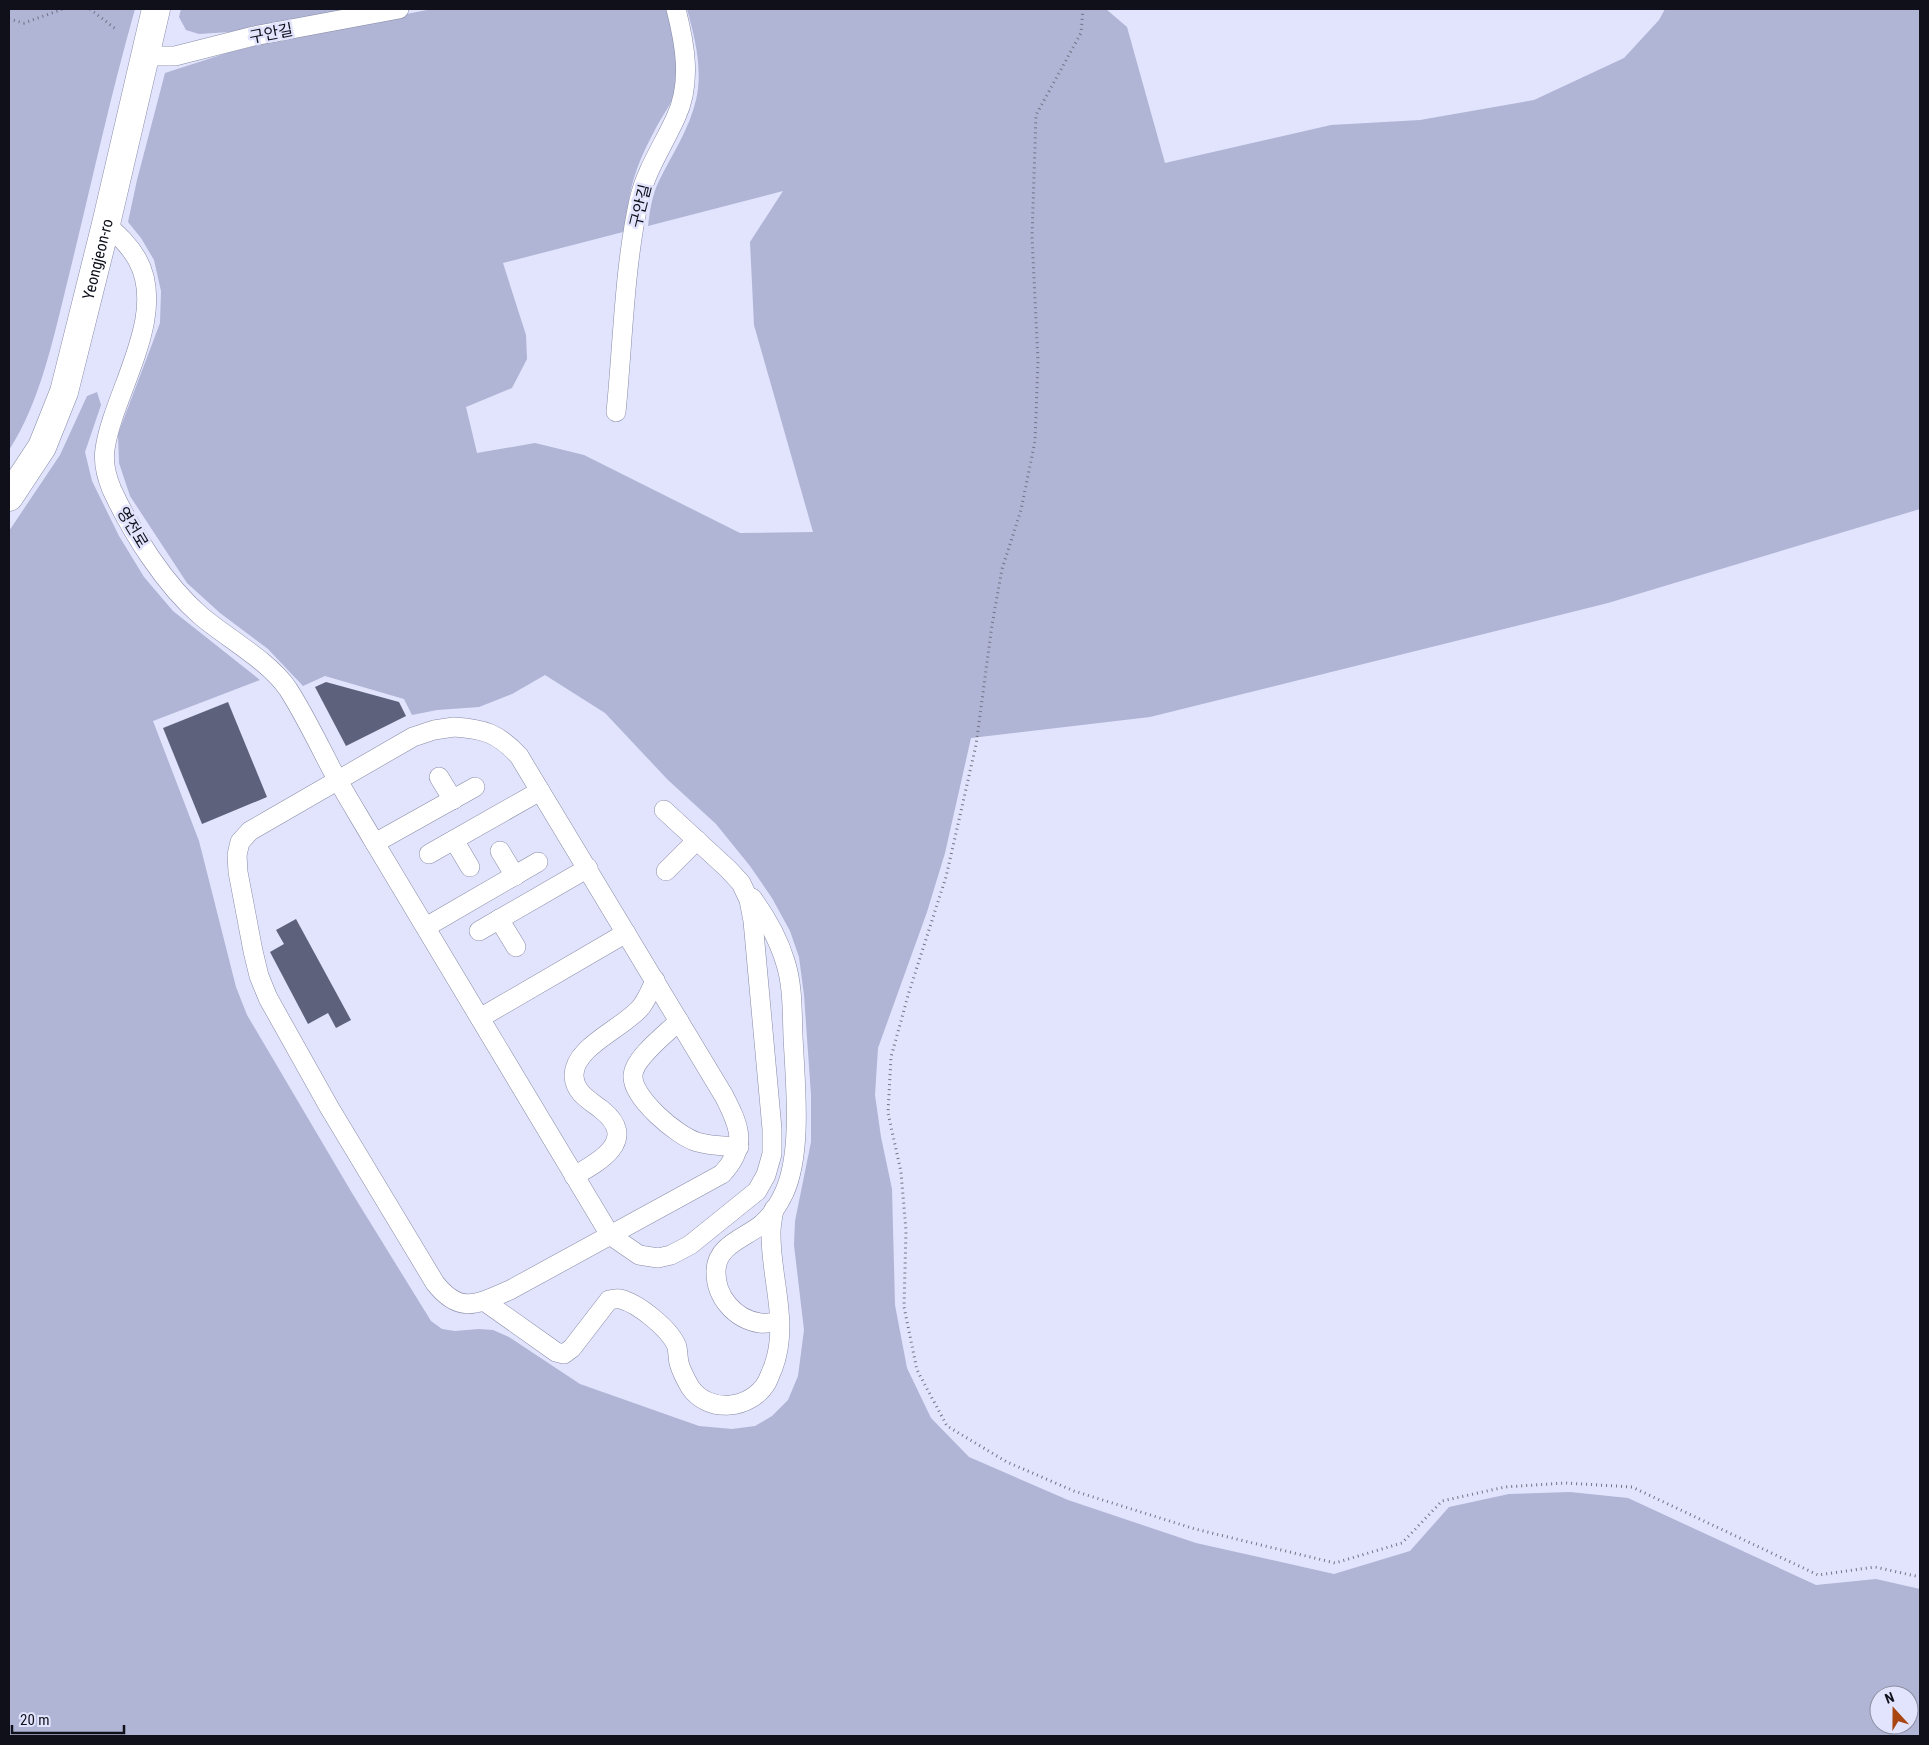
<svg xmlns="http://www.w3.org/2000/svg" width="1929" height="1745" viewBox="0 0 1929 1745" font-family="'Roboto Condensed','Noto Sans KR',sans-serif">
<rect width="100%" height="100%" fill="#e1e4fc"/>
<!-- green -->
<g fill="#b0b4d5" fill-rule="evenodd">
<path d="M9,9H135C110,97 91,186 69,275C55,331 41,402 9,450Z"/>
<path d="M181,9H349L229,32L199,34L186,30L179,17Z"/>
<path d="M432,9H668C674,33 680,59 677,85C675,99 664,113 657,126C638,161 626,191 627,231L503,263L526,335L527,359L512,388L466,407L477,453L535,443L584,455L740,533L813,532L754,325L750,242L783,191L648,226C650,210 652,195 659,181C672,154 689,130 696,100C703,70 695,38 687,9H1106L1127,27L1165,163L1331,125L1420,120L1534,100L1624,58L1659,20L1665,9H1920V509L1608,603L1150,717L971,738L945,853L927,912L878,1048L875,1095L881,1137L892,1189L895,1305L907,1368L931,1418L969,1457L1068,1500L1196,1543L1334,1574L1410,1551L1449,1507L1509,1494L1570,1492L1628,1498L1816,1585L1876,1579L1920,1589V1736H9V531L60,455L87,396L97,392L101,405L85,452L92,481L119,536L144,577L173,611L260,680L153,721L199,841L236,987L247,1015L352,1193L431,1321L442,1329L455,1331L479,1329L493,1330L509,1337L580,1384L699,1426L732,1429L755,1426L772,1416L788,1400L798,1376L804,1330L794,1245L795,1221L811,1142V1095L804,995L799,957L790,931L772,898L750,866L716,824L668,780L605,713L545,675L512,694L479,707L437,710L412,715L404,699L325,676L303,686L268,649L220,613L187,583L130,496L119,463L118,434L160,323L161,291L154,260L141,238L128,222L137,180L165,73L227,53L285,38ZM1879,1695H1909V1725H1879Z"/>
</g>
<!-- building -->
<g fill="#5e617b">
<path d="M326,682L399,702L406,716L346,746L315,687Z"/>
<path d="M228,702L267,797L202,824L163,728Z"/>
<path d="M296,919L351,1020L336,1028L328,1013L308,1024L270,952L284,944L276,930Z"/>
</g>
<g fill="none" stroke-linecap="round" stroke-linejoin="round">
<defs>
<g id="service">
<path d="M144,56H175L254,36L399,9"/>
<path d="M106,224C118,235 129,245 137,259C169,315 113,393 105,449C103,462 107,478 112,490C132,533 165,585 201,616C227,638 269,661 288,689C304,714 317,741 331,768C344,792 359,816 373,840C452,972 531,1104 610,1235L639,1255L658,1258L671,1255L690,1245L757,1191L766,1175L772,1154V1129L753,921L749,900L741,883L728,869L664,810"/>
<path d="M616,412C623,342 624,269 639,200C646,170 664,144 676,117C692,83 685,44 676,9"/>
<path d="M454,727C484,729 498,733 519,756L724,1096C740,1127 748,1146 722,1174L510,1290C477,1304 460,1315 435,1283L329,1107L268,998L259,976L253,951L238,872L237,855L240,842L250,831L269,820L413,737L434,730Z"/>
<path d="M439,777L453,800"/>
<path d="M454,840L470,867"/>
<path d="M375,843L475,787"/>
<path d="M500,851L515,876"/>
<path d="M429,854L540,791"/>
<path d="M666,871L697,840"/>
<path d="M752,898C766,917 778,938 785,961C793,985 792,1011 793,1036C795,1081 803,1152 784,1193C779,1204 770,1217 762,1224C745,1238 717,1245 716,1270C715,1296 734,1319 760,1323C766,1324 773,1322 779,1322"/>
<path d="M499,919L516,947"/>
<path d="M426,927L538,862"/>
<path d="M479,931L588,868"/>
<path d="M480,1018L626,933"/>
<path d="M679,1021C667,1033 634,1058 633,1075C631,1097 677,1136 697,1142C710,1146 725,1146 739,1147"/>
<path d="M574,1176C599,1162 639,1140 602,1110C591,1101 575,1094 574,1076C573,1047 624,1028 641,1007C647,999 651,990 655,980"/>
<path d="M484,1301L556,1352L564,1354L572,1348L609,1300C613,1300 616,1298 620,1299C638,1303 671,1330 677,1347C678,1352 678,1358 679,1363C681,1370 686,1380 690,1387C708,1414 751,1410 767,1382C769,1378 771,1372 773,1368C790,1323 770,1277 771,1232C771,1224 773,1216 774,1209"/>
</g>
<g id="tertiary">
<path id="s1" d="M9,497L42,447L64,392L106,224L156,9"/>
</g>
</defs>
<!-- service casing -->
<use href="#service" stroke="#878aa6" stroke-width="20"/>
<!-- tertiary casing -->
<use href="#tertiary" stroke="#878aa6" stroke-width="29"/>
<!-- path -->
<g stroke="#727484" stroke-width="3" stroke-dasharray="1 4" stroke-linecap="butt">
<path d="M90,9L117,30"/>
<path d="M1083,9L1081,33L1036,115L1032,237L1038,361L1035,441L1021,510L1002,569L992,625L976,745L946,877L909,992L891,1057L888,1113L901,1172L906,1231L904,1307L917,1370L947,1426L1007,1462L1074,1491L1195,1529L1335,1563L1402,1543L1442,1501L1505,1487L1565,1483L1632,1487L1818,1575L1875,1567L1920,1577"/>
<path d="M9,19L24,23L63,9"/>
</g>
<!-- service -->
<use href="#service" stroke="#fff" stroke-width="19"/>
<!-- tertiary -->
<use href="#tertiary" stroke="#fff" stroke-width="28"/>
</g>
<g text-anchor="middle" stroke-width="5" stroke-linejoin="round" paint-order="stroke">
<!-- street labels -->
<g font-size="16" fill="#0f101a" stroke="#e1e4fc">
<text transform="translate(271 33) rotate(-11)" y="6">구안길</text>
<text transform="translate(640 206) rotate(-76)" y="6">구안길</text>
<text dy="6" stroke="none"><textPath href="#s1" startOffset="256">Yeongjeon-ro</textPath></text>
<text transform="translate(133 527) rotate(59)" y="6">영전로</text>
</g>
</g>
<!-- border -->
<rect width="1929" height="1745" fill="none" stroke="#0f101a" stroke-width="20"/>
<!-- north arrow -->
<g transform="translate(1894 1710) rotate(339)"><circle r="24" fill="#e1e4fc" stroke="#8d8fa2"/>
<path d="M0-4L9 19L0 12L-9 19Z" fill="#a94511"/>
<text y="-8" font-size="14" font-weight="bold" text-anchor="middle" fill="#0f101a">N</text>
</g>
<!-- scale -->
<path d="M12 1725v8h112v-8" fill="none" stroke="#0f101a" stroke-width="2.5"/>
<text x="20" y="1725" font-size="15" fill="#0f101a" stroke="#e1e4fc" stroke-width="4" paint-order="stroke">20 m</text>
</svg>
